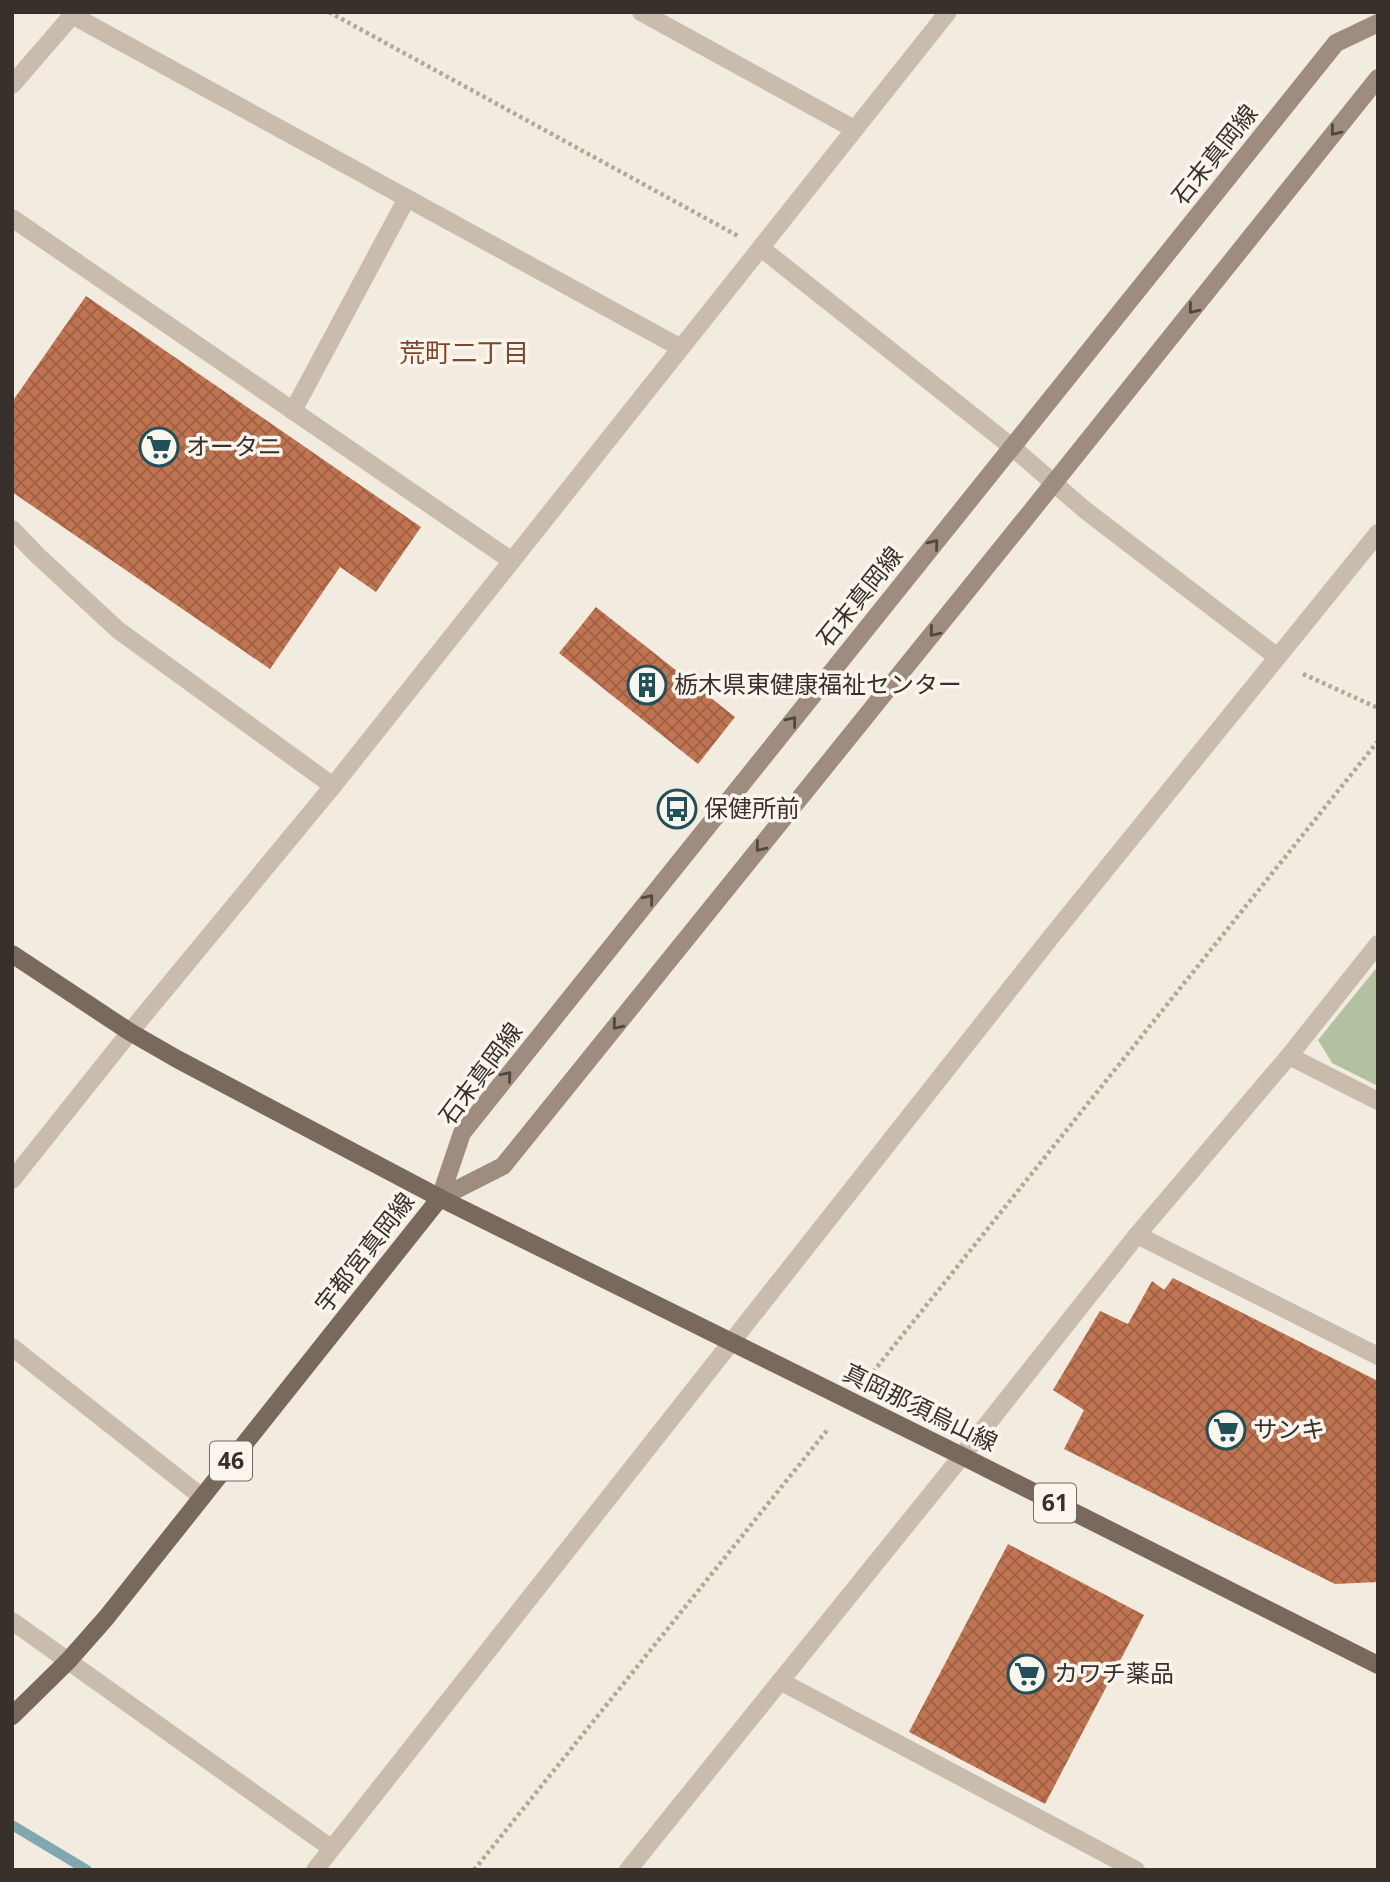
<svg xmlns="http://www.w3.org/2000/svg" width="1390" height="1882" viewBox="0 0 1390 1882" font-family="'Open Sans','Noto Sans JP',sans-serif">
<defs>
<pattern id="building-cross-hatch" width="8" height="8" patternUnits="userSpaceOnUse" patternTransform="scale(1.75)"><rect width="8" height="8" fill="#c07451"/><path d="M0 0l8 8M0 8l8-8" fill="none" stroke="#9d6043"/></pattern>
</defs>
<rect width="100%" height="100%" fill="#f2ebe0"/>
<!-- green -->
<path fill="#b3c1a1" d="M1378,966V1086L1332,1063L1318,1040Z"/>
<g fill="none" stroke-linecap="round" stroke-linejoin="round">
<!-- stream -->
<path stroke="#80a8ae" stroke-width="10" d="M12,1825L87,1870"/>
</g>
<!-- building -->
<g fill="url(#building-cross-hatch)">
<path d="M86,296L421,527L376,592L340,567L270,669L12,492V402Z"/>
<path d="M596,607L735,717L698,764L559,653Z"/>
<path d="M1173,1278L1378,1381V1582L1335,1584L1064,1449L1084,1410L1053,1390L1100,1311L1128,1324L1152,1281L1164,1290Z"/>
<path d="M1008,1544L1144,1615L1045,1804L909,1732Z"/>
</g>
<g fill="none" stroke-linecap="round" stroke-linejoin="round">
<!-- path -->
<g stroke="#b6a696" stroke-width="4.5" stroke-dasharray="3.5 3.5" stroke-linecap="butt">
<path d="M329,12L738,236"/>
<path d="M1303,674L1378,708"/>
<path d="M873,1372L1378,741"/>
<path d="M474,1870L828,1429"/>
</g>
<!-- minor -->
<g stroke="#cabcac" stroke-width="18">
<path d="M641,12L854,129"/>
<path d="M72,15L681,348"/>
<path d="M12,85L75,12"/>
<path d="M12,218L512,561"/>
<path d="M761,248L1012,447L1085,510L1276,656"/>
<path d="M293,411L407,198"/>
<path d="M12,529L37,555L118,630L333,786"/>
<path d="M1289,1056L1378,1101"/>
<path d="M12,1180L130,1032L333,786L948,12"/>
<path d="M1137,1235L1378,1356"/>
<path d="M12,1347L202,1497"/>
<path d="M12,1621L331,1848"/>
<path d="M780,1681L1136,1870"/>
<path d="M315,1870L1051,937L1378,533"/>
<path d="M628,1870L962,1456L1137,1235L1289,1056L1378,944"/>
</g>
<!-- secondary -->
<g stroke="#9e8c7e" stroke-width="18">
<path d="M440,1198L462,1133L1336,43L1378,23"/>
<path d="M440,1198L503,1166L1025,519L1378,78"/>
</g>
<!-- primary -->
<g stroke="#79695d" stroke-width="18">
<path d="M12,954L130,1032L177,1059L440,1198L962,1456L1378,1665"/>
<path d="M12,1716L68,1661L106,1618L440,1198"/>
</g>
</g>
<!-- one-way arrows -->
<defs><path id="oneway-chevron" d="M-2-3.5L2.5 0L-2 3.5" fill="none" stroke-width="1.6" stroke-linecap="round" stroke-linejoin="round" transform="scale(1.75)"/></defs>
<g stroke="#524740">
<use href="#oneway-chevron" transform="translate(1335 131) rotate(129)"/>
<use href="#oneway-chevron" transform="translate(1193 309) rotate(129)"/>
<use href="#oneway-chevron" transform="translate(934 544) rotate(-51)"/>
<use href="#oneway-chevron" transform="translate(934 632) rotate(129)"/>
<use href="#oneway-chevron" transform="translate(792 721) rotate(-51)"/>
<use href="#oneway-chevron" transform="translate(760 847) rotate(129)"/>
<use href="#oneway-chevron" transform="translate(649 899) rotate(-51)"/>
<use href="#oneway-chevron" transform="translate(617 1025) rotate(129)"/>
<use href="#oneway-chevron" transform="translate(507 1076) rotate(-51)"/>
</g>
<!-- icons -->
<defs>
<symbol id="supermarket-ring" viewBox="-11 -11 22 22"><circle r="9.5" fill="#faf5ed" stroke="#225058" stroke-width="1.5"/><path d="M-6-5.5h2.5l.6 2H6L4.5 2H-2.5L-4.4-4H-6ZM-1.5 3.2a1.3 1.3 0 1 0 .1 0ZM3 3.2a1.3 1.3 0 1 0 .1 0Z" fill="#225058"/></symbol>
<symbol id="building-ring" viewBox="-11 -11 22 22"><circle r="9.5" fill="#faf5ed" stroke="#225058" stroke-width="1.5"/><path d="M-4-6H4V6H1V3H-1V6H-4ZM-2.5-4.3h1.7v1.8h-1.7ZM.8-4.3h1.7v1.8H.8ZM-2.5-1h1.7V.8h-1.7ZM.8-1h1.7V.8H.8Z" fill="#225058"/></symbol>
<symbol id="bus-ring" viewBox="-11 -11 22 22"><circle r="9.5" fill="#faf5ed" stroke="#225058" stroke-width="1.5"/><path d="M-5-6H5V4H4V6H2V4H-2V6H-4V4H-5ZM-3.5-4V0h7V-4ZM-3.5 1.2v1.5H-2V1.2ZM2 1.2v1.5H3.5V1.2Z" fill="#225058"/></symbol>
</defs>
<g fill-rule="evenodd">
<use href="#supermarket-ring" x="137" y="425" width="44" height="44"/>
<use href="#building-ring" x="625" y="663" width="44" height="44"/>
<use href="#bus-ring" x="655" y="787" width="44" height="44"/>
<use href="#supermarket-ring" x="1204" y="1408" width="44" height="44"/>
<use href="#supermarket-ring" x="1005" y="1652" width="44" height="44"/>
</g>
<g text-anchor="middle" stroke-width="7" stroke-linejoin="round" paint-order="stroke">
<!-- shield labels -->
<g fill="#faf5ed" stroke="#726b65" stroke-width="2">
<rect x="210" y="1441.5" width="42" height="39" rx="5"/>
<rect x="1034" y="1483.5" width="42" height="39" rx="5"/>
</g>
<g font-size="23" font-weight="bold" fill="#38302b">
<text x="231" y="1469">46</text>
<text x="1055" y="1511">61</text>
</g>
<!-- street labels -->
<g font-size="24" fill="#38302b" stroke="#faf5ed">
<text transform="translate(1215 155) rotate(-51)" y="8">石末真岡線</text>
<text transform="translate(860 597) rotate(-51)" y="8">石末真岡線</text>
<text transform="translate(481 1074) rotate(-53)" y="8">石末真岡線</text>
<text transform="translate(365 1253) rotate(-52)" y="8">宇都宮真岡線</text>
<text transform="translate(920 1408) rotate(26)" y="8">真岡那須烏山線</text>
</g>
<!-- poi labels -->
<g font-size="24" fill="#38302b" stroke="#faf5ed" text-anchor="start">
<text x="186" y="455">オータニ</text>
<text x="674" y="693">栃木県東健康福祉センター</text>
<text x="704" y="817">保健所前</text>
<text x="1253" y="1438">サンキ</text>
<text x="1054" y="1682">カワチ薬品</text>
</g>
<!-- neighbourhood labels -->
<g font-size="26" fill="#834528" stroke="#faf5ed">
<text x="464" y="362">荒町二丁目</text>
</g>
</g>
<!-- border -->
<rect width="1390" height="1882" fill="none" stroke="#38302b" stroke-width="28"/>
</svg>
